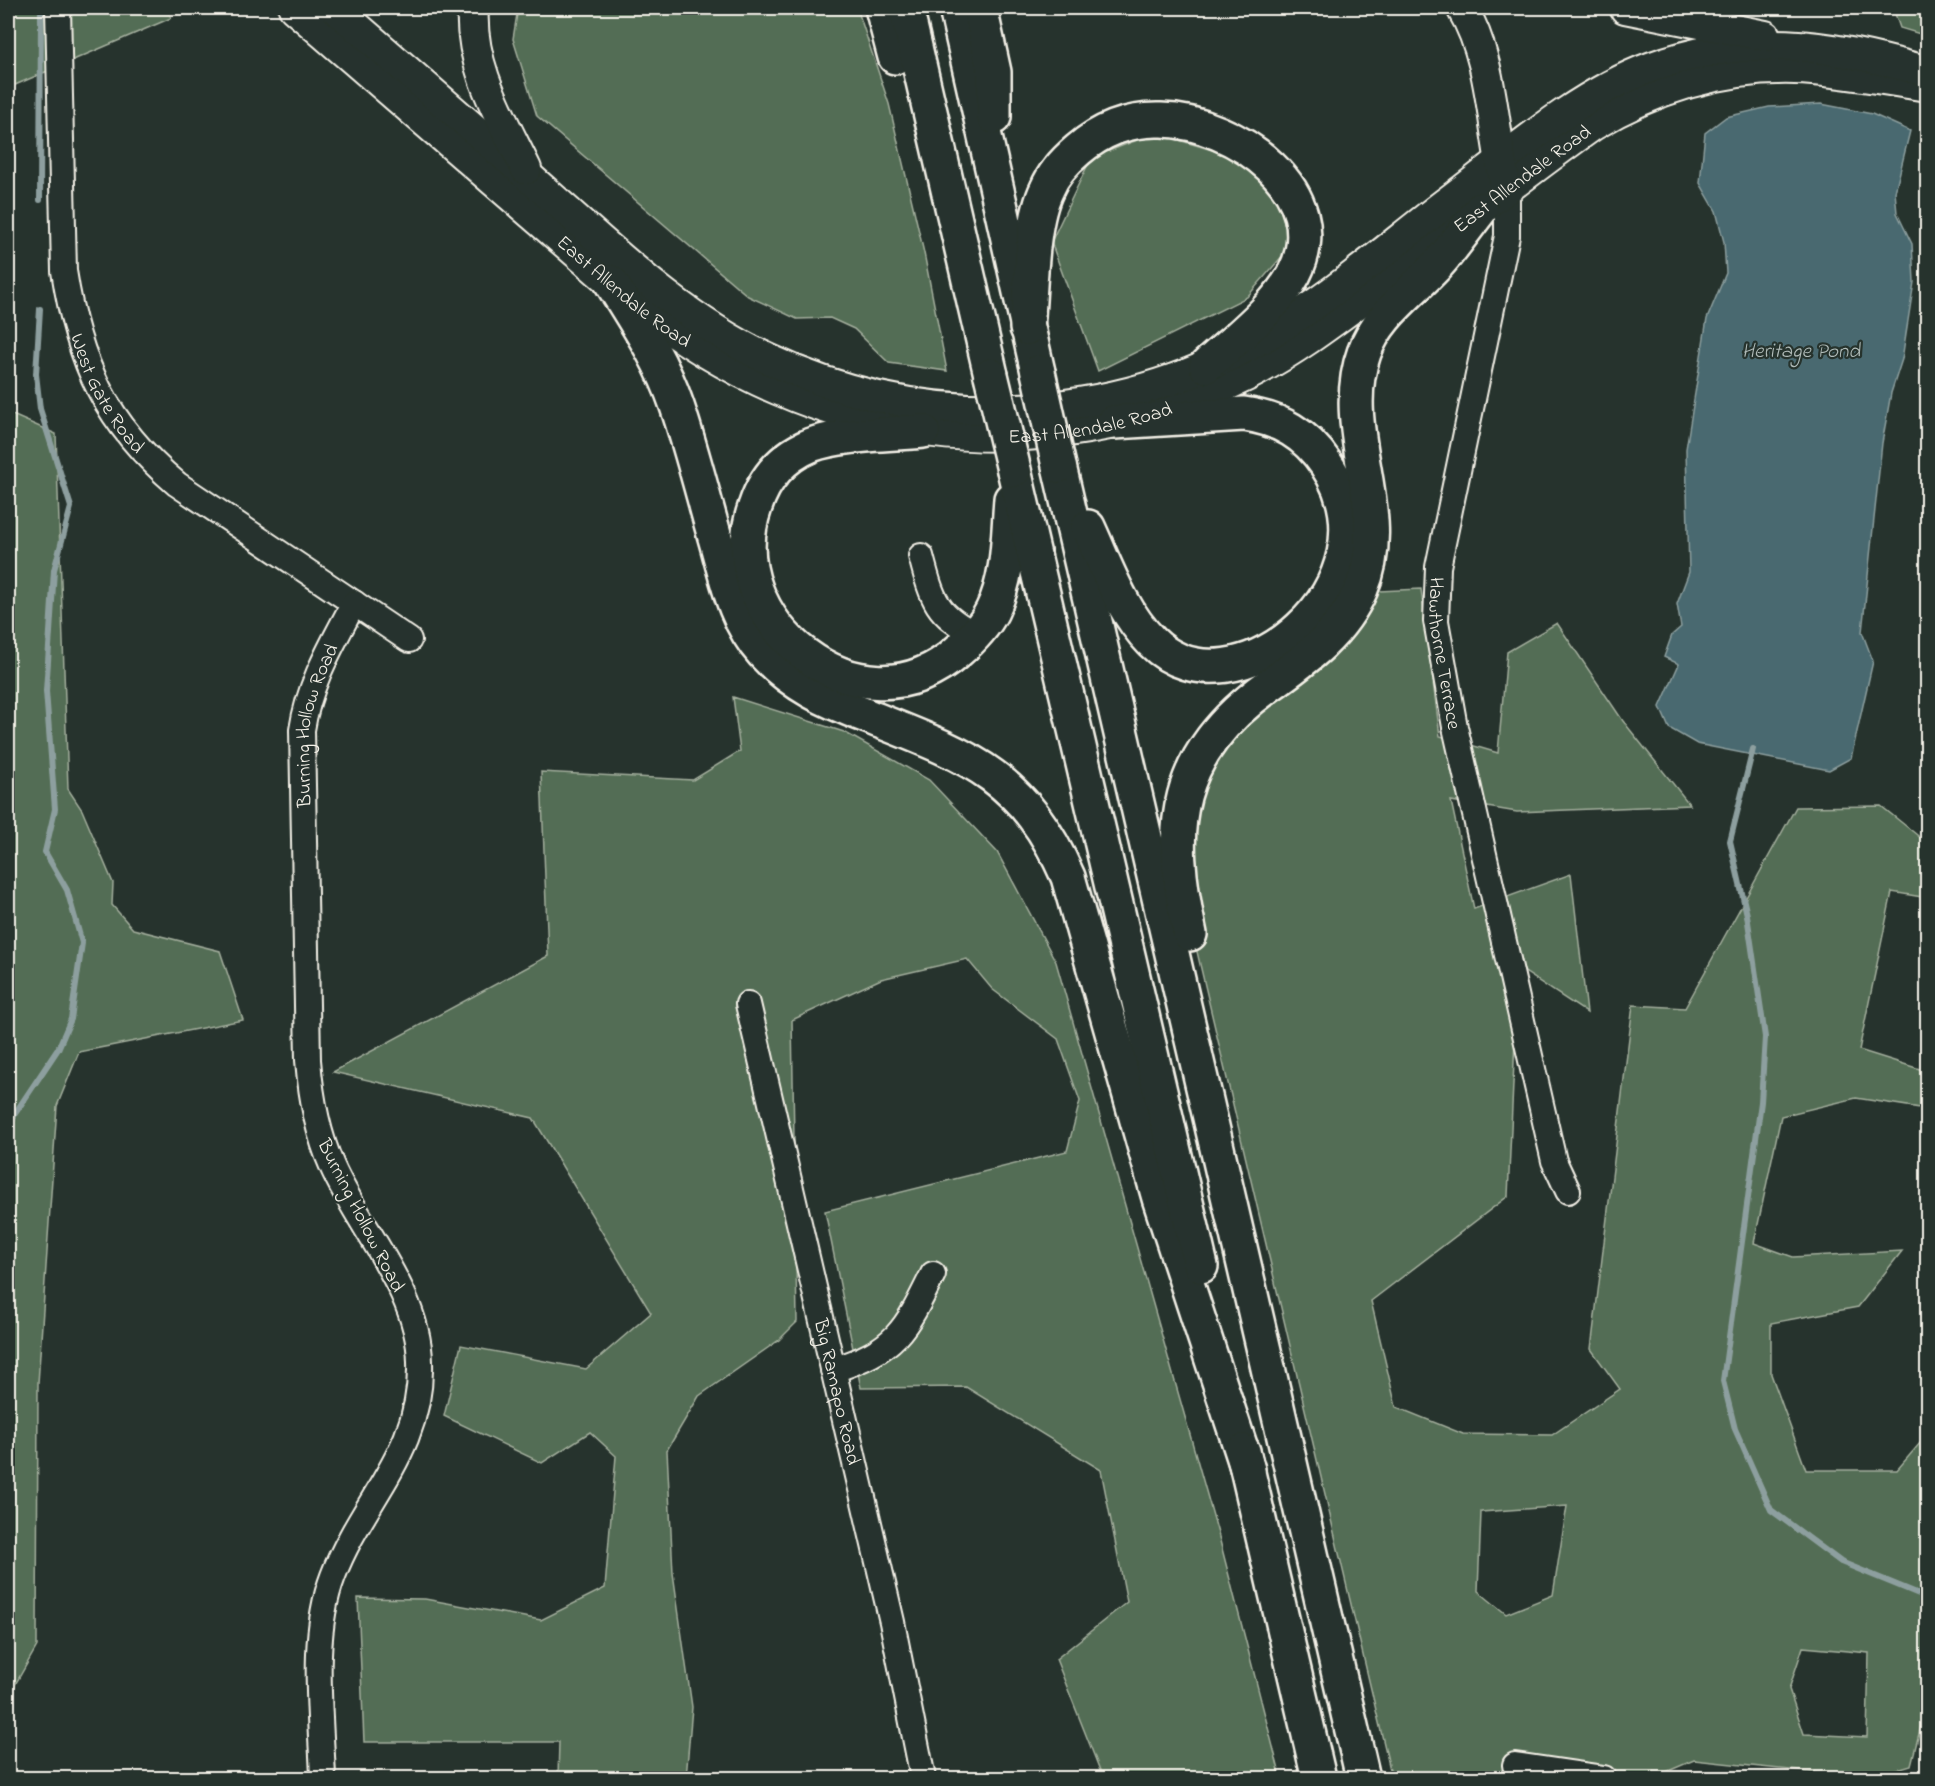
<svg xmlns="http://www.w3.org/2000/svg" width="1935" height="1786" viewBox="0 0 1935 1786" font-family="'Indie Flower',sans-serif">
<rect width="100%" height="100%" fill="#26332d"/>
<filter id="ink" filterUnits="userSpaceOnUse"><feTurbulence type="fractalNoise" baseFrequency=".0167" numOctaves="2"/><feDisplacementMap in="SourceGraphic" scale="12" xChannelSelector="R" yChannelSelector="G"/><feConvolveMatrix kernelMatrix="1 2 1 2 8 2 1 2 1" color-interpolation-filters="sRGB"/></filter>
<g filter="url(#ink)">
<!-- green -->
<g fill="#536d54" stroke="#a4af9e" stroke-width="1.5" fill-rule="evenodd">
<path d="M8,8H167L171,18L8,88Z"/>
<path d="M518,8H857L889,104L924,253L947,371L889,363L854,329L830,318L797,319L748,296L537,116L513,39Z"/>
<path d="M1893,8H1927V36L1900,28Z"/>
<path d="M1155,133L1246,160L1276,194L1291,246L1247,297L1098,371L1051,242L1091,158Z"/>
<path d="M8,413L56,434L68,789L82,810L113,883L112,905L133,929L220,951L243,1020L79,1052L57,1106L38,1383L37,1646L8,1697Z"/>
<path d="M1421,589L1440,736L1498,753L1507,652L1557,623L1623,721L1690,805L1517,812L1451,801L1474,909L1571,874L1587,1013L1496,953L1515,1039L1508,1196L1371,1301L1396,1407L1463,1434L1552,1435L1620,1389L1591,1349L1633,1005L1685,1008L1796,807L1881,806L1927,843V906L1922,897L1892,892L1859,1050L1926,1071L1927,1067V1109L1856,1098L1781,1116L1754,1243L1793,1257L1902,1251L1858,1307L1771,1323V1374L1806,1470H1897L1927,1435V1702L1911,1765L1867,1778L1694,1760L1652,1778H1392L1190,922L1185,774L1358,592ZM1567,1506L1553,1595L1506,1614L1478,1591L1481,1512ZM1803,1647L1869,1653L1867,1737L1804,1734L1789,1689Z"/>
<path d="M733,697L844,732L929,780L997,852L1056,962L1219,1537L1281,1778H1103L1056,1659L1127,1602L1101,1470L966,1387L861,1388L825,1211L1067,1151L1080,1101L1058,1039L992,989L967,959L881,979L792,1020L797,1322L779,1340L699,1396L667,1450L673,1573L692,1707L686,1778H558L559,1742H364L358,1598L425,1599L541,1620L605,1588L616,1456L590,1432L542,1463L444,1416L461,1345L586,1369L651,1313L533,1118L333,1072L548,956L541,772L693,780L740,751Z"/>
</g>
<!-- water -->
<path fill="#49696f" stroke="#8d9f9f" stroke-width="1.5" d="M1821,104L1872,114L1910,131L1895,192L1897,213L1912,244L1914,282L1902,359L1891,393L1882,443L1862,632L1873,661L1851,758L1829,770L1697,744L1669,728L1660,707L1679,664L1664,657L1672,635L1681,627L1677,604L1689,572L1686,449L1707,319L1726,273L1724,242L1716,211L1700,183L1705,133L1726,117L1769,107Z"/>
<g fill="none" stroke-linecap="round" stroke-linejoin="round">
<!-- stream -->
<g stroke="#8d9f9f" stroke-width="6">
<path d="M40,200L41,8"/>
<path d="M1753,749L1730,841L1747,915L1765,1037L1761,1102L1723,1381L1735,1429L1771,1510L1841,1562L1919,1594L1928,1592"/>
<path d="M8,1137L14,1115L58,1049L71,1019L82,943L67,890L45,852L55,809L46,691L50,632L54,570L71,507L40,409L36,374L40,309"/>
</g>
<defs>
<g id="minor">
<path id="s1" d="M58,8L64,271C78,362 106,424 177,484L409,640"/>
<path id="s2" d="M1507,190V236L1438,567L1436,621L1455,727L1554,1161L1568,1191"/>
<path d="M921,556C932,598 936,616 976,634"/>
<path id="s3" d="M748,1004L892,1622L923,1778"/>
<path d="M833,1370C896,1350 905,1331 933,1274"/>
<path d="M1515,1765L1604,1778"/>
<path id="s4" d="M323,1778C321,1715 310,1636 333,1576C362,1499 423,1452 420,1362C419,1291 359,1228 332,1166C317,1132 311,1097 308,1060L302,730C309,683 332,645 354,603"/>
</g>
<g id="major">
<path id="s5" d="M294,8L636,304C815,445 1038,479 1246,376C1298,350 1344,313 1390,279C1457,227 1524,174 1593,125C1655,88 1722,67 1795,69C1839,70 1884,80 1928,86"/>
<path d="M335,8C406,70 478,132 549,195C617,255 684,320 768,359C925,433 1111,425 1261,339C1327,301 1386,249 1446,203C1508,156 1578,94 1652,67C1750,32 1823,43 1921,70"/>
<path d="M473,8C469,66 501,117 526,169"/>
<path d="M1462,8C1492,58 1492,122 1504,178"/>
<path d="M1625,8L1765,36"/>
</g>
<g id="highway">
<path d="M882,8L895,57"/>
<path d="M906,8L991,375"/>
<path d="M956,8L1038,372"/>
<path d="M980,8L994,72V117"/>
<path d="M611,282C636,322 662,361 677,406C692,450 703,496 716,541C727,580 735,622 763,653C792,685 827,701 867,716C965,755 1023,773 1068,877L1159,1198L1248,1470"/>
<path d="M1027,328C1031,288 1030,223 1047,189C1053,174 1065,161 1078,150C1101,130 1129,119 1161,120C1234,121 1336,192 1294,274C1276,308 1234,340 1206,366"/>
<path d="M923,431C891,434 839,434 811,445C782,457 764,479 755,507C715,621 861,738 957,652C971,640 984,627 992,611C1009,577 1008,536 1011,499"/>
<path d="M1059,466L1363,1778"/>
<path d="M1014,470L1201,1266"/>
<path d="M1088,527C1106,566 1121,611 1152,642C1234,724 1406,582 1326,464C1306,434 1280,419 1244,414L1114,422"/>
<path d="M1190,934C1166,826 1173,755 1268,686C1306,659 1342,633 1361,589C1394,511 1336,431 1364,353C1377,316 1410,294 1436,266C1452,249 1466,228 1481,209"/>
<path d="M1243,1451L1319,1778"/>
</g>
</defs>
<!-- minor casing -->
<use href="#minor" stroke="#f4f1e8" stroke-width="28"/>
<!-- major casing -->
<use href="#major" stroke="#f4f1e8" stroke-width="34"/>
<!-- highway casing -->
<use href="#highway" stroke="#f4f1e8" stroke-width="38"/>
<!-- minor -->
<use href="#minor" stroke="#26332d" stroke-width="24"/>
<!-- major -->
<use href="#major" stroke="#26332d" stroke-width="30"/>
<!-- highway -->
<use href="#highway" stroke="#26332d" stroke-width="33"/>
<defs>
<g id="highway-bridge">
<path d="M1038,372L1059,466"/>
<path d="M991,375L1014,470"/>
</g>
</defs>
<!-- highway-bridge casing -->
<use href="#highway-bridge" stroke="#f4f1e8" stroke-width="38" stroke-linecap="butt"/>
<!-- highway-bridge -->
<use href="#highway-bridge" stroke="#26332d" stroke-width="33"/>
</g>
</g>
<g text-anchor="middle" stroke-width="4.5" stroke-linejoin="round" paint-order="stroke">
<!-- street labels -->
<g font-size="20" fill="#f4f1e8" stroke="#26332d">
<text dy="7" stroke="none"><textPath href="#s5" startOffset="1442">East Allendale Road</textPath></text>
<text dy="7" stroke="none"><textPath href="#s5" startOffset="435">East Allendale Road</textPath></text>
<text dy="7" stroke="none"><textPath href="#s1" startOffset="394">West Gate Road</textPath></text>
<text dy="7" stroke="none"><textPath href="#s5" startOffset="938">East Allendale Road</textPath></text>
<text dy="7" stroke="none"><textPath href="#s2" startOffset="471">Hawthorne Terrace</textPath></text>
<text dy="7" stroke="none"><textPath href="#s4" startOffset="1101">Burning Hollow Road</textPath></text>
<text transform="translate(362 1215) rotate(63)" y="7">Burning Hollow Road</text>
<text dy="7" stroke="none"><textPath href="#s3" startOffset="398">Big Ramapo Road</textPath></text>
</g>
<!-- water labels -->
<g font-size="21" font-style="italic" fill="#b0bbb8" stroke="#26332d">
<text x="1801" y="357">Heritage Pond</text>
</g>
</g>
<!-- margin -->
<rect width="1935" height="1786" fill="none" stroke="#26332d" stroke-width="30"/>
<rect x="15" y="15" width="1905" height="1756" fill="none" stroke="#f4f1e8" stroke-width="2" filter="url(#ink)"/>
</svg>
